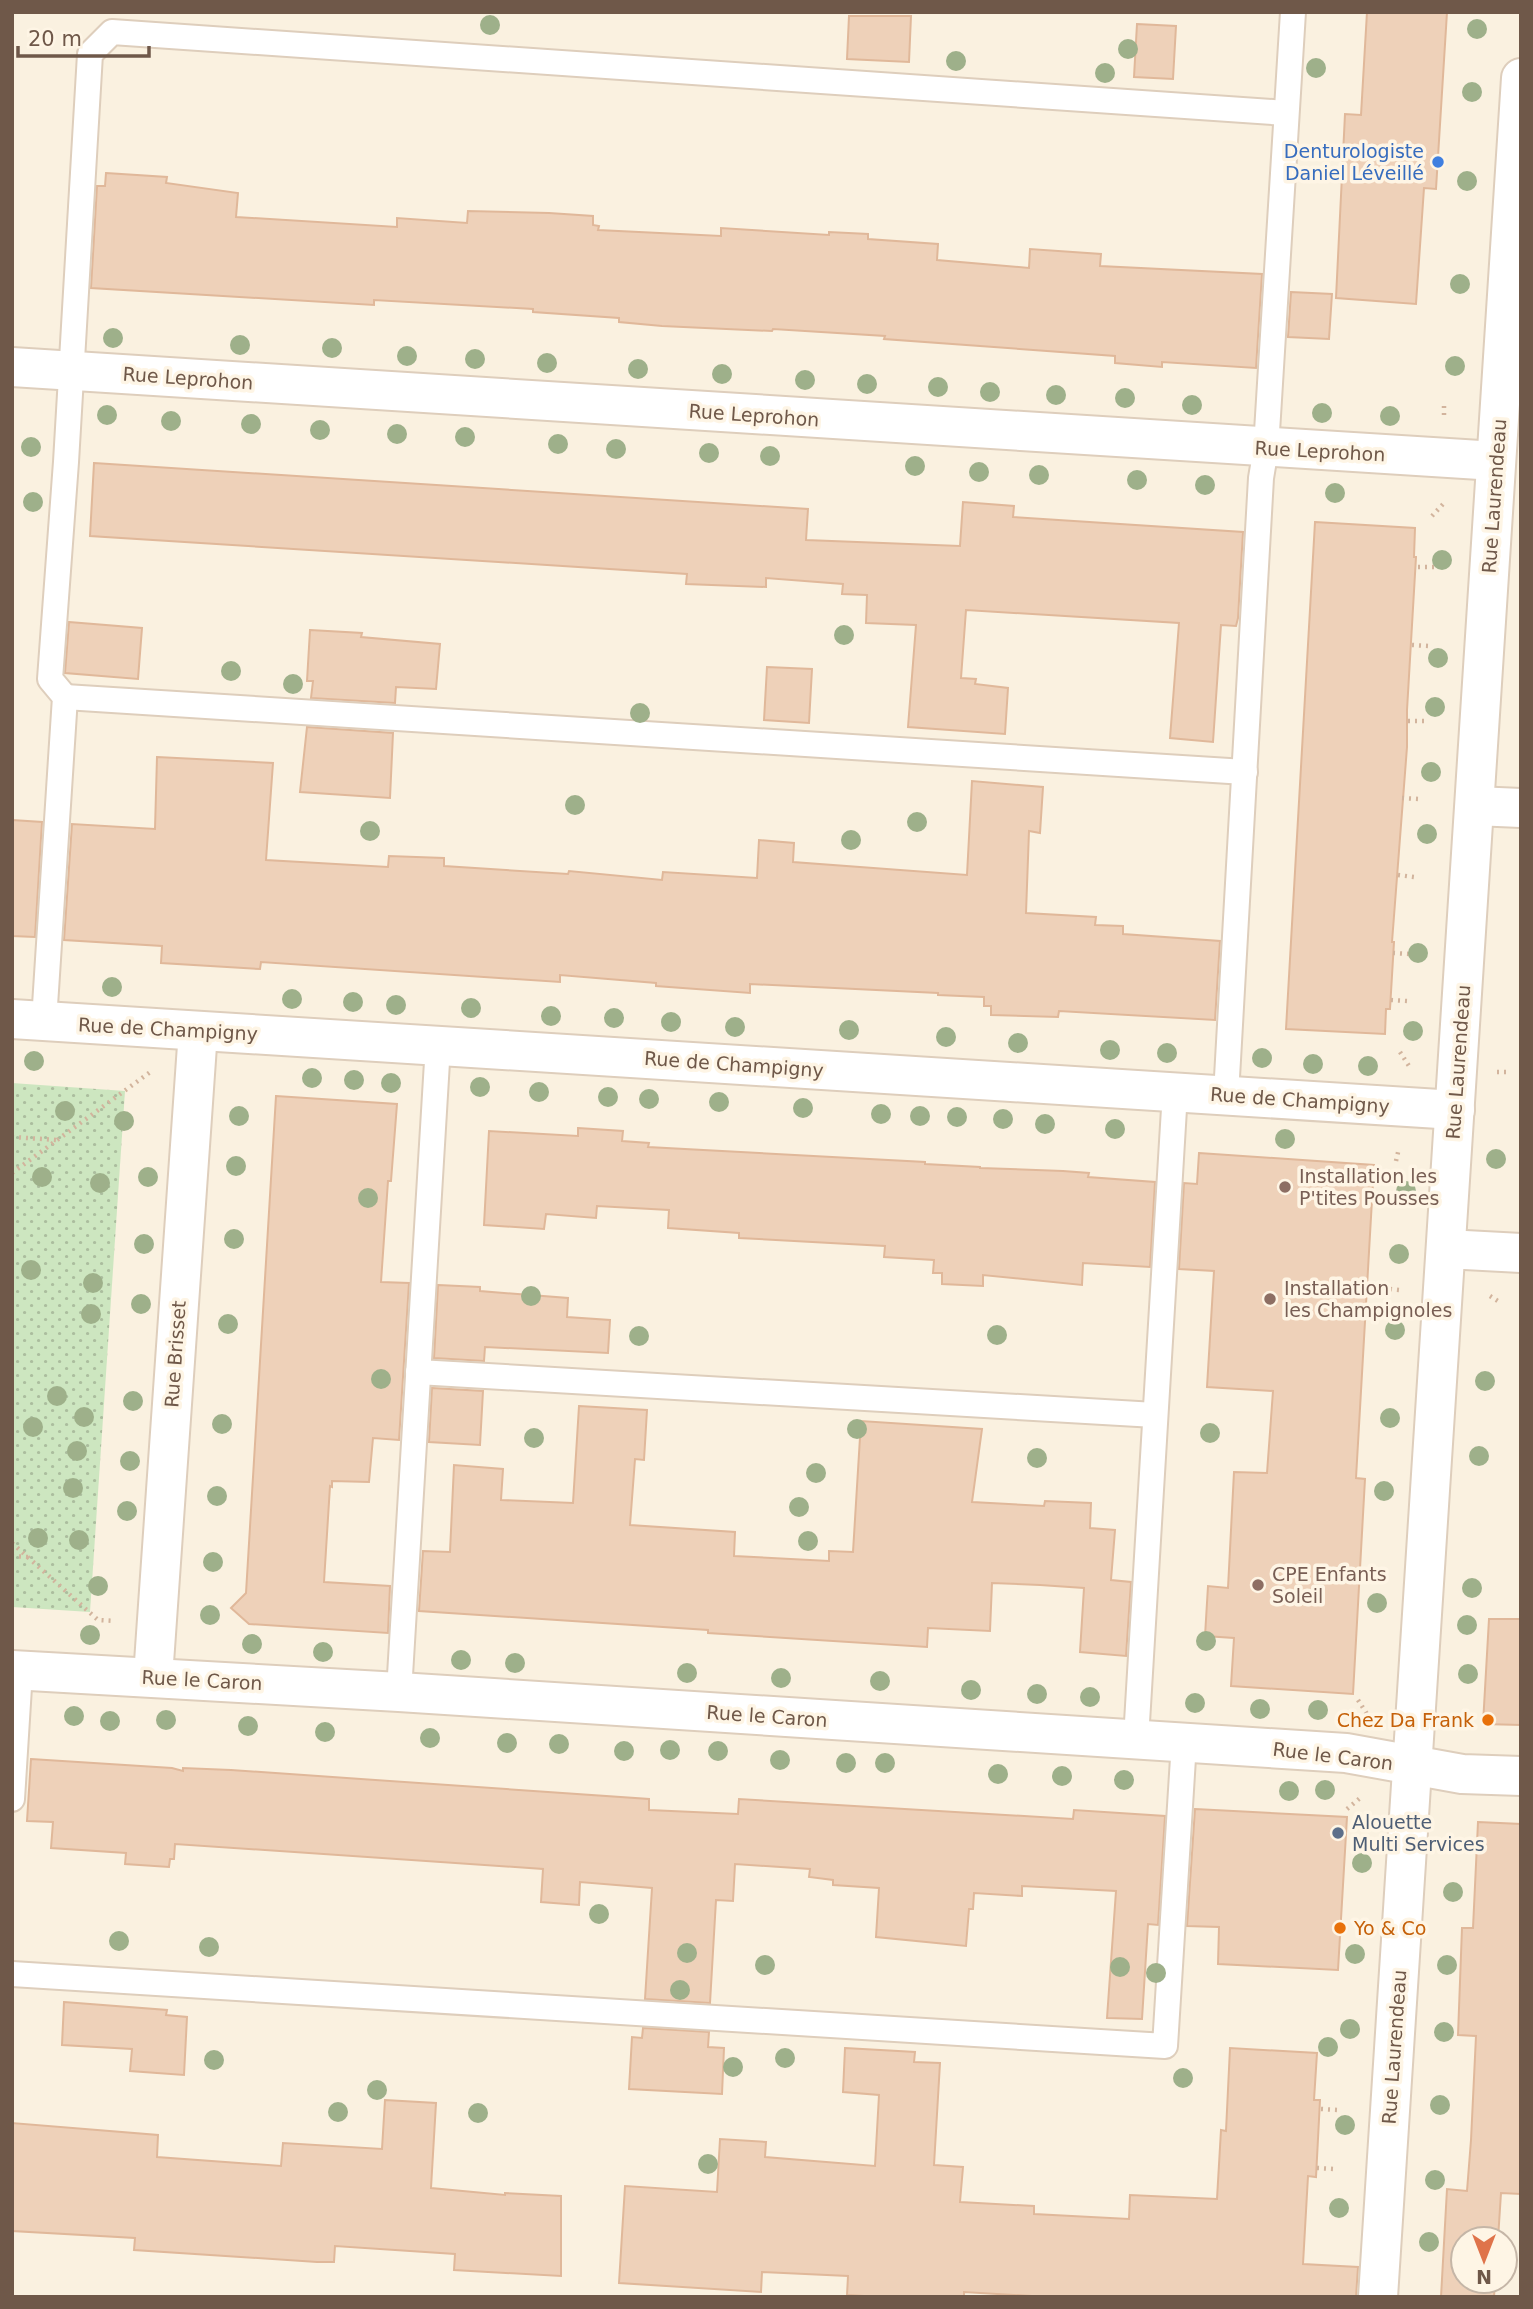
<svg xmlns="http://www.w3.org/2000/svg" width="1533" height="2309" viewBox="0 0 1533 2309" font-family="'DejaVu Sans',sans-serif">
<defs>
<pattern id="grass-dots" width="8" height="8" patternUnits="userSpaceOnUse" patternTransform="scale(1.75)"><rect width="8" height="8" fill="#cde6c0"/><path d="M2 2h.1M6 6h.1" fill="none" stroke="#abbd9e" stroke-width="1.8" stroke-linecap="round"/></pattern>
</defs>
<rect width="100%" height="100%" fill="#faf1e0"/>
<!-- grass -->
<path fill="url(#grass-dots)" d="M12,1083L125,1091L90,1612L12,1607Z"/>
<!-- building -->
<g fill="#eed1b9" stroke="#e0b89a" stroke-width="2">
<path d="M1367,12H1447L1436,189L1424,188L1416,304L1336,298L1345,114L1361,115Z"/>
<path d="M849,16H911L909,62L847,59Z"/>
<path d="M1137,24L1176,26L1173,79L1134,77Z"/>
<path d="M106,173L167,177L166,183L238,193L236,217L397,227V218L467,223L468,211L549,213L593,216V225L599,226L598,230L721,236V228L829,235V232L868,234V239L938,244L937,260L1029,268L1030,249L1101,254L1100,266L1262,274L1256,368L1162,362V367L1115,363V356L884,339L885,336L773,329L772,331L662,326L619,322V318L533,312V309L374,300V305L91,288L97,186H105Z"/>
<path d="M1291,292L1332,294L1329,339L1288,337Z"/>
<path d="M94,463L808,509L806,540L960,546L963,502L1014,506L1013,517L1243,532L1238,618L1236,626L1221,625L1213,742L1170,738L1179,623L966,610L961,678L976,679L975,684L1008,688L1005,734L908,727L916,625L866,623L867,595L842,594L843,584L766,578V587L686,584L687,574L90,536Z"/>
<path d="M1315,522L1415,528L1414,557H1416L1407,710V747L1392,942H1394L1390,1009H1386L1385,1034L1286,1029Z"/>
<path d="M69,622L142,628L138,679L65,673Z"/>
<path d="M310,630L362,633L361,637L440,644L436,689L396,687L395,703L311,698L313,681H307Z"/>
<path d="M767,667L812,669L809,723L764,720Z"/>
<path d="M307,727L393,733L390,798L300,792Z"/>
<path d="M157,757L273,763L266,860L388,867L389,856L444,858V866L568,874L569,871L662,880L663,872L757,878L759,840L794,843L793,862L967,875L972,781L1043,787L1040,833L1029,831L1026,913L1096,917L1095,925L1123,926V934L1220,941L1215,1020L1059,1011L1058,1017L991,1015V1006H984V997L938,995V993L750,984V993L656,986V983L560,975V982L261,962L260,969L161,963L162,946L64,940L72,824L155,829Z"/>
<path d="M12,820L42,822L35,937L12,936Z"/>
<path d="M276,1096L397,1104L391,1181H388L381,1282L409,1283L399,1440L373,1438L369,1482L332,1481V1487L330,1486L324,1582L390,1586L388,1633L249,1624L231,1608L246,1593Z"/>
<path d="M578,1128L623,1131L622,1141L649,1143L648,1147L925,1162V1164L980,1167V1168L1063,1171L1089,1173L1088,1177L1155,1182L1150,1267L1083,1263L1082,1285L983,1275V1286L942,1284V1273H933L934,1260L884,1257L885,1246L739,1238V1233L668,1228L669,1210L597,1206L596,1218L546,1214L544,1229L484,1225L489,1131L578,1136Z"/>
<path d="M1199,1153L1374,1165L1356,1478L1365,1479L1353,1694L1231,1686L1234,1638L1205,1636L1208,1586L1228,1588L1234,1472L1267,1473L1273,1391L1207,1387L1214,1271L1179,1269L1184,1183L1197,1184Z"/>
<path d="M438,1285L480,1287V1291L568,1298L567,1317L610,1320L608,1353L485,1347L484,1361L434,1358Z"/>
<path d="M432,1388L483,1391L480,1445L429,1442Z"/>
<path d="M579,1406L647,1410L644,1460L635,1459L630,1525L735,1532L734,1556L829,1561V1551L853,1552L861,1421L982,1429L972,1502L1044,1506L1045,1501L1091,1503L1090,1528L1115,1530L1111,1580L1131,1582L1126,1656L1080,1652L1084,1588L1040,1585L992,1583L990,1631L928,1628L927,1647L708,1633V1630L419,1611L423,1551L450,1552L454,1465L503,1469L501,1500L573,1503Z"/>
<path d="M1489,1619H1521V1725L1483,1724Z"/>
<path d="M31,1759L172,1768L183,1771V1768L231,1770L649,1799V1810L738,1814L739,1799L1073,1819L1074,1810L1165,1816L1158,1925L1148,1924L1142,2019L1107,2018L1116,1891L1022,1886V1896L974,1893L973,1909H969L966,1946L876,1937L879,1888L833,1885V1880L809,1877L810,1869L735,1864L733,1901L716,1900L710,2003L645,1999L652,1888L580,1882L579,1905L541,1902L543,1869L175,1844L174,1859H170L169,1867L125,1864L126,1853L51,1848L53,1822L27,1821Z"/>
<path d="M1195,1809L1347,1817L1338,1970L1218,1964L1219,1927L1187,1926Z"/>
<path d="M1478,1822L1521,1824V2194L1501,2193L1498,2239H1463V2281H1495L1494,2297H1441L1447,2189L1467,2191L1471,2140L1476,2036L1458,2035L1462,1928H1473Z"/>
<path d="M64,2002L167,2010L166,2015L187,2017L184,2075L130,2071L132,2049L62,2045Z"/>
<path d="M643,2028L709,2032L708,2047L724,2048L722,2094L629,2089L632,2037L642,2038Z"/>
<path d="M845,2048L915,2052L914,2062L940,2063L934,2165L963,2167L960,2202L1034,2206V2214L1129,2219L1130,2195L1217,2199L1221,2130L1226,2131L1230,2048L1317,2053L1314,2100H1320L1316,2177L1308,2176L1303,2264L1358,2267L1356,2297H1048L964,2292V2297L864,2296L847,2295L848,2276L762,2272L761,2292L619,2283L625,2186L717,2192L720,2139L766,2142L765,2157L875,2166L879,2095L843,2092Z"/>
<path d="M385,2100L436,2103L431,2188L505,2195V2193L561,2196V2276L454,2270L455,2254L335,2246L334,2262H317L134,2250L135,2238L12,2231V2123L158,2135L157,2157L281,2166L283,2143L382,2149Z"/>
</g>
<g fill="none" stroke-linecap="round" stroke-linejoin="round">
<defs>
<g id="service">
<path d="M65,697L1245,772"/>
<path d="M44,1021L65,697L50,679L66,462L90,54L112,32L1286,113"/>
<path d="M1226,1095L1261,478L1266,448L1293,12"/>
<path d="M418,1372L1155,1415"/>
<path d="M399,1692L438,1045"/>
<path d="M1136,1739L1175,1092"/>
<path d="M12,1799L20,1671"/>
<path d="M12,1974L1165,2046L1184,1742"/>
</g>
<g id="minor">
<path d="M12,367L1496,461"/>
<path d="M1475,806L1521,808"/>
<path d="M12,1019L1455,1110"/>
<path d="M1446,1249L1521,1253"/>
<path d="M12,1670L399,1692L1346,1753L1462,1774L1521,1776"/>
<path d="M153,1677L198,1031"/>
<path d="M1378,2297L1521,78"/>
</g>
</defs>
<!-- service casing -->
<use href="#service" stroke="#decebc" stroke-width="28"/>
<!-- minor casing -->
<use href="#minor" stroke="#decebc" stroke-width="42"/>
<!-- path -->
<g stroke="#d2b49d" stroke-width="4.5" stroke-dasharray="2 5" stroke-linecap="butt">
<path d="M1444,406V417"/>
<path d="M1432,516L1444,503"/>
<path d="M1418,567H1434"/>
<path d="M1412,645L1429,646"/>
<path d="M1408,721H1424"/>
<path d="M1402,798L1419,799"/>
<path d="M1398,875L1414,877"/>
<path d="M1393,953L1410,954"/>
<path d="M1391,1000L1407,1001"/>
<path d="M1400,1052L1409,1066"/>
<path d="M1497,1072H1510"/>
<path d="M12,1137L57,1140"/>
<path d="M1396,1161L1399,1148"/>
<path d="M12,1173L153,1070"/>
<path d="M1390,1289L1400,1290"/>
<path d="M1490,1296L1501,1303"/>
<path d="M12,1543L98,1620L115,1621"/>
<path d="M12,1556L28,1557"/>
<path d="M1358,1700L1367,1714"/>
<path d="M1347,1809L1360,1798"/>
<path d="M1321,2109L1339,2110"/>
<path d="M1317,2168L1335,2169"/>
</g>
<!-- service -->
<use href="#service" stroke="#fff" stroke-width="24"/>
<!-- minor -->
<use href="#minor" stroke="#fff" stroke-width="38"/>
</g>
<!-- trees -->
<g fill="#9eb08a">
<circle cx="490" cy="25" r="10"/>
<circle cx="1477" cy="29" r="10"/>
<circle cx="1128" cy="49" r="10"/>
<circle cx="956" cy="61" r="10"/>
<circle cx="1316" cy="68" r="10"/>
<circle cx="1105" cy="73" r="10"/>
<circle cx="1472" cy="92" r="10"/>
<circle cx="1467" cy="181" r="10"/>
<circle cx="1460" cy="284" r="10"/>
<circle cx="113" cy="338" r="10"/>
<circle cx="240" cy="345" r="10"/>
<circle cx="332" cy="348" r="10"/>
<circle cx="407" cy="356" r="10"/>
<circle cx="475" cy="359" r="10"/>
<circle cx="547" cy="363" r="10"/>
<circle cx="1455" cy="366" r="10"/>
<circle cx="638" cy="369" r="10"/>
<circle cx="722" cy="374" r="10"/>
<circle cx="805" cy="380" r="10"/>
<circle cx="867" cy="384" r="10"/>
<circle cx="938" cy="387" r="10"/>
<circle cx="990" cy="392" r="10"/>
<circle cx="1056" cy="395" r="10"/>
<circle cx="1125" cy="398" r="10"/>
<circle cx="1192" cy="405" r="10"/>
<circle cx="1322" cy="413" r="10"/>
<circle cx="107" cy="415" r="10"/>
<circle cx="1390" cy="416" r="10"/>
<circle cx="171" cy="421" r="10"/>
<circle cx="251" cy="424" r="10"/>
<circle cx="320" cy="430" r="10"/>
<circle cx="397" cy="434" r="10"/>
<circle cx="465" cy="437" r="10"/>
<circle cx="558" cy="444" r="10"/>
<circle cx="31" cy="447" r="10"/>
<circle cx="616" cy="449" r="10"/>
<circle cx="709" cy="453" r="10"/>
<circle cx="770" cy="456" r="10"/>
<circle cx="915" cy="466" r="10"/>
<circle cx="979" cy="472" r="10"/>
<circle cx="1039" cy="475" r="10"/>
<circle cx="1137" cy="480" r="10"/>
<circle cx="1205" cy="485" r="10"/>
<circle cx="1335" cy="493" r="10"/>
<circle cx="33" cy="502" r="10"/>
<circle cx="1442" cy="560" r="10"/>
<circle cx="844" cy="635" r="10"/>
<circle cx="1438" cy="658" r="10"/>
<circle cx="231" cy="671" r="10"/>
<circle cx="293" cy="684" r="10"/>
<circle cx="1435" cy="707" r="10"/>
<circle cx="640" cy="713" r="10"/>
<circle cx="1431" cy="772" r="10"/>
<circle cx="575" cy="805" r="10"/>
<circle cx="917" cy="822" r="10"/>
<circle cx="370" cy="831" r="10"/>
<circle cx="1427" cy="834" r="10"/>
<circle cx="851" cy="840" r="10"/>
<circle cx="1418" cy="953" r="10"/>
<circle cx="112" cy="987" r="10"/>
<circle cx="292" cy="999" r="10"/>
<circle cx="353" cy="1002" r="10"/>
<circle cx="396" cy="1005" r="10"/>
<circle cx="471" cy="1008" r="10"/>
<circle cx="551" cy="1016" r="10"/>
<circle cx="614" cy="1018" r="10"/>
<circle cx="671" cy="1022" r="10"/>
<circle cx="735" cy="1027" r="10"/>
<circle cx="849" cy="1030" r="10"/>
<circle cx="1413" cy="1031" r="10"/>
<circle cx="946" cy="1037" r="10"/>
<circle cx="1018" cy="1043" r="10"/>
<circle cx="1110" cy="1050" r="10"/>
<circle cx="1167" cy="1053" r="10"/>
<circle cx="1262" cy="1058" r="10"/>
<circle cx="34" cy="1061" r="10"/>
<circle cx="1313" cy="1064" r="10"/>
<circle cx="1368" cy="1066" r="10"/>
<circle cx="312" cy="1078" r="10"/>
<circle cx="354" cy="1080" r="10"/>
<circle cx="391" cy="1083" r="10"/>
<circle cx="480" cy="1087" r="10"/>
<circle cx="539" cy="1092" r="10"/>
<circle cx="608" cy="1097" r="10"/>
<circle cx="649" cy="1099" r="10"/>
<circle cx="719" cy="1102" r="10"/>
<circle cx="803" cy="1108" r="10"/>
<circle cx="65" cy="1111" r="10"/>
<circle cx="881" cy="1114" r="10"/>
<circle cx="239" cy="1116" r="10"/>
<circle cx="920" cy="1116" r="10"/>
<circle cx="957" cy="1117" r="10"/>
<circle cx="1003" cy="1119" r="10"/>
<circle cx="124" cy="1121" r="10"/>
<circle cx="1045" cy="1124" r="10"/>
<circle cx="1115" cy="1129" r="10"/>
<circle cx="1285" cy="1139" r="10"/>
<circle cx="1496" cy="1159" r="10"/>
<circle cx="236" cy="1166" r="10"/>
<circle cx="42" cy="1177" r="10"/>
<circle cx="148" cy="1177" r="10"/>
<circle cx="100" cy="1183" r="10"/>
<circle cx="1406" cy="1191" r="10"/>
<circle cx="368" cy="1198" r="10"/>
<circle cx="234" cy="1239" r="10"/>
<circle cx="144" cy="1244" r="10"/>
<circle cx="1399" cy="1254" r="10"/>
<circle cx="31" cy="1270" r="10"/>
<circle cx="93" cy="1283" r="10"/>
<circle cx="531" cy="1296" r="10"/>
<circle cx="141" cy="1304" r="10"/>
<circle cx="91" cy="1314" r="10"/>
<circle cx="228" cy="1324" r="10"/>
<circle cx="1395" cy="1330" r="10"/>
<circle cx="997" cy="1335" r="10"/>
<circle cx="639" cy="1336" r="10"/>
<circle cx="381" cy="1379" r="10"/>
<circle cx="1485" cy="1381" r="10"/>
<circle cx="57" cy="1396" r="10"/>
<circle cx="133" cy="1401" r="10"/>
<circle cx="84" cy="1417" r="10"/>
<circle cx="1390" cy="1418" r="10"/>
<circle cx="222" cy="1424" r="10"/>
<circle cx="33" cy="1427" r="10"/>
<circle cx="857" cy="1429" r="10"/>
<circle cx="1210" cy="1433" r="10"/>
<circle cx="534" cy="1438" r="10"/>
<circle cx="77" cy="1451" r="10"/>
<circle cx="1479" cy="1456" r="10"/>
<circle cx="1037" cy="1458" r="10"/>
<circle cx="130" cy="1461" r="10"/>
<circle cx="816" cy="1473" r="10"/>
<circle cx="73" cy="1488" r="10"/>
<circle cx="1384" cy="1491" r="10"/>
<circle cx="217" cy="1496" r="10"/>
<circle cx="799" cy="1507" r="10"/>
<circle cx="127" cy="1511" r="10"/>
<circle cx="38" cy="1538" r="10"/>
<circle cx="79" cy="1540" r="10"/>
<circle cx="808" cy="1541" r="10"/>
<circle cx="213" cy="1562" r="10"/>
<circle cx="98" cy="1586" r="10"/>
<circle cx="1472" cy="1588" r="10"/>
<circle cx="1377" cy="1603" r="10"/>
<circle cx="210" cy="1615" r="10"/>
<circle cx="1467" cy="1625" r="10"/>
<circle cx="90" cy="1635" r="10"/>
<circle cx="1206" cy="1641" r="10"/>
<circle cx="252" cy="1644" r="10"/>
<circle cx="323" cy="1652" r="10"/>
<circle cx="461" cy="1660" r="10"/>
<circle cx="515" cy="1663" r="10"/>
<circle cx="687" cy="1673" r="10"/>
<circle cx="1468" cy="1674" r="10"/>
<circle cx="781" cy="1678" r="10"/>
<circle cx="880" cy="1681" r="10"/>
<circle cx="971" cy="1690" r="10"/>
<circle cx="1037" cy="1694" r="10"/>
<circle cx="1090" cy="1697" r="10"/>
<circle cx="1195" cy="1703" r="10"/>
<circle cx="1260" cy="1709" r="10"/>
<circle cx="1318" cy="1710" r="10"/>
<circle cx="74" cy="1716" r="10"/>
<circle cx="166" cy="1720" r="10"/>
<circle cx="110" cy="1721" r="10"/>
<circle cx="248" cy="1726" r="10"/>
<circle cx="325" cy="1732" r="10"/>
<circle cx="430" cy="1738" r="10"/>
<circle cx="507" cy="1743" r="10"/>
<circle cx="559" cy="1744" r="10"/>
<circle cx="670" cy="1750" r="10"/>
<circle cx="624" cy="1751" r="10"/>
<circle cx="718" cy="1751" r="10"/>
<circle cx="780" cy="1760" r="10"/>
<circle cx="846" cy="1763" r="10"/>
<circle cx="885" cy="1763" r="10"/>
<circle cx="998" cy="1774" r="10"/>
<circle cx="1062" cy="1776" r="10"/>
<circle cx="1124" cy="1780" r="10"/>
<circle cx="1325" cy="1790" r="10"/>
<circle cx="1289" cy="1791" r="10"/>
<circle cx="1362" cy="1863" r="10"/>
<circle cx="1453" cy="1892" r="10"/>
<circle cx="599" cy="1914" r="10"/>
<circle cx="119" cy="1941" r="10"/>
<circle cx="209" cy="1947" r="10"/>
<circle cx="687" cy="1953" r="10"/>
<circle cx="1355" cy="1954" r="10"/>
<circle cx="765" cy="1965" r="10"/>
<circle cx="1447" cy="1965" r="10"/>
<circle cx="1120" cy="1967" r="10"/>
<circle cx="1156" cy="1973" r="10"/>
<circle cx="680" cy="1990" r="10"/>
<circle cx="1350" cy="2029" r="10"/>
<circle cx="1444" cy="2032" r="10"/>
<circle cx="1328" cy="2047" r="10"/>
<circle cx="785" cy="2058" r="10"/>
<circle cx="214" cy="2060" r="10"/>
<circle cx="733" cy="2067" r="10"/>
<circle cx="1183" cy="2078" r="10"/>
<circle cx="377" cy="2090" r="10"/>
<circle cx="1440" cy="2105" r="10"/>
<circle cx="338" cy="2112" r="10"/>
<circle cx="478" cy="2113" r="10"/>
<circle cx="1345" cy="2125" r="10"/>
<circle cx="708" cy="2164" r="10"/>
<circle cx="1435" cy="2180" r="10"/>
<circle cx="1339" cy="2208" r="10"/>
<circle cx="1429" cy="2242" r="10"/>
</g>
<!-- markers -->
<circle fill="#3f7fe0" stroke="#fef5e5" stroke-width="2.5" cx="1438" cy="162" r="7"/>
<g fill="#8d6e63" stroke="#fef5e5" stroke-width="2.5">
<circle cx="1285" cy="1187" r="7"/>
<circle cx="1270" cy="1299" r="7"/>
<circle cx="1258" cy="1585" r="7"/>
</g>
<g fill="#e8710a" stroke="#fef5e5" stroke-width="2.5">
<circle cx="1488" cy="1720" r="7"/>
<circle cx="1340" cy="1928" r="7"/>
</g>
<circle fill="#5c6f8a" stroke="#fef5e5" stroke-width="2.5" cx="1338" cy="1833" r="7"/>
<g text-anchor="middle" stroke-width="7" stroke-linejoin="round" paint-order="stroke">
<!-- shop labels -->
<g font-size="19" fill="#366cbe" stroke="#fef5e5" text-anchor="end">
<text x="1424" y="158">Denturologiste<tspan x="1424" dy="22">Daniel Léveillé</tspan></text>
</g>
<!-- street labels -->
<g font-size="19" fill="#6f5849" stroke="#fef5e5">
<text transform="translate(188 378) rotate(4)" y="7">Rue Leprohon</text>
<text transform="translate(754 415) rotate(4)" y="7">Rue Leprohon</text>
<text transform="translate(1320 451) rotate(3)" y="7">Rue Leprohon</text>
<text transform="translate(1494 496) rotate(-86)" y="7">Rue Laurendeau</text>
<text transform="translate(168 1029) rotate(3)" y="7">Rue de Champigny</text>
<text transform="translate(1458 1062) rotate(-86)" y="7">Rue Laurendeau</text>
<text transform="translate(734 1064) rotate(4)" y="7">Rue de Champigny</text>
<text transform="translate(1300 1100) rotate(4)" y="7">Rue de Champigny</text>
<text transform="translate(175 1354) rotate(-86)" y="7">Rue Brisset</text>
<text transform="translate(202 1680) rotate(3)" y="7">Rue le Caron</text>
<text transform="translate(767 1716) rotate(4)" y="7">Rue le Caron</text>
<text transform="translate(1333 1756) rotate(7)" y="7">Rue le Caron</text>
<text transform="translate(1394 2047) rotate(-86)" y="7">Rue Laurendeau</text>
</g>
<!-- education labels -->
<g font-size="19" fill="#785e54" stroke="#fef5e5" text-anchor="start">
<text x="1299" y="1183">Installation les<tspan x="1299" dy="22">P'tites Pousses</tspan></text>
<text x="1284" y="1295">Installation<tspan x="1284" dy="22">les Champignoles</tspan></text>
<text x="1272" y="1581">CPE Enfants<tspan x="1272" dy="22">Soleil</tspan></text>
</g>
<!-- food labels -->
<g font-size="19" fill="#c56008" stroke="#fef5e5" text-anchor="end">
<text x="1474" y="1727">Chez Da Frank</text>
<text x="1354" y="1935" text-anchor="start">Yo &amp; Co</text>
</g>
<!-- service labels -->
<g font-size="19" fill="#4e5e75" stroke="#fef5e5" text-anchor="start">
<text x="1352" y="1829">Alouette<tspan x="1352" dy="22">Multi Services</tspan></text>
</g>
</g>
<!-- border -->
<rect width="1533" height="2309" fill="none" stroke="#6f5849" stroke-width="28"/>
<!-- north arrow -->
<g transform="translate(1484 2260) rotate(180)"><circle r="33" fill="#fef5e5" stroke="#c5b6a7" stroke-width="2"/>
<path d="M0-5L12 26L0 18L-12 26Z" fill="#df734a"/>
<text y="-10" font-size="19" font-weight="bold" text-anchor="middle" fill="#6f5849">N</text>
</g>
<!-- scale -->
<path d="M18 46v10h131v-10" fill="none" stroke="#6f5849" stroke-width="3.5"/>
<text x="28" y="46" font-size="21" fill="#6f5849" stroke="#fef5e5" stroke-width="5" paint-order="stroke">20 m</text>
</svg>
